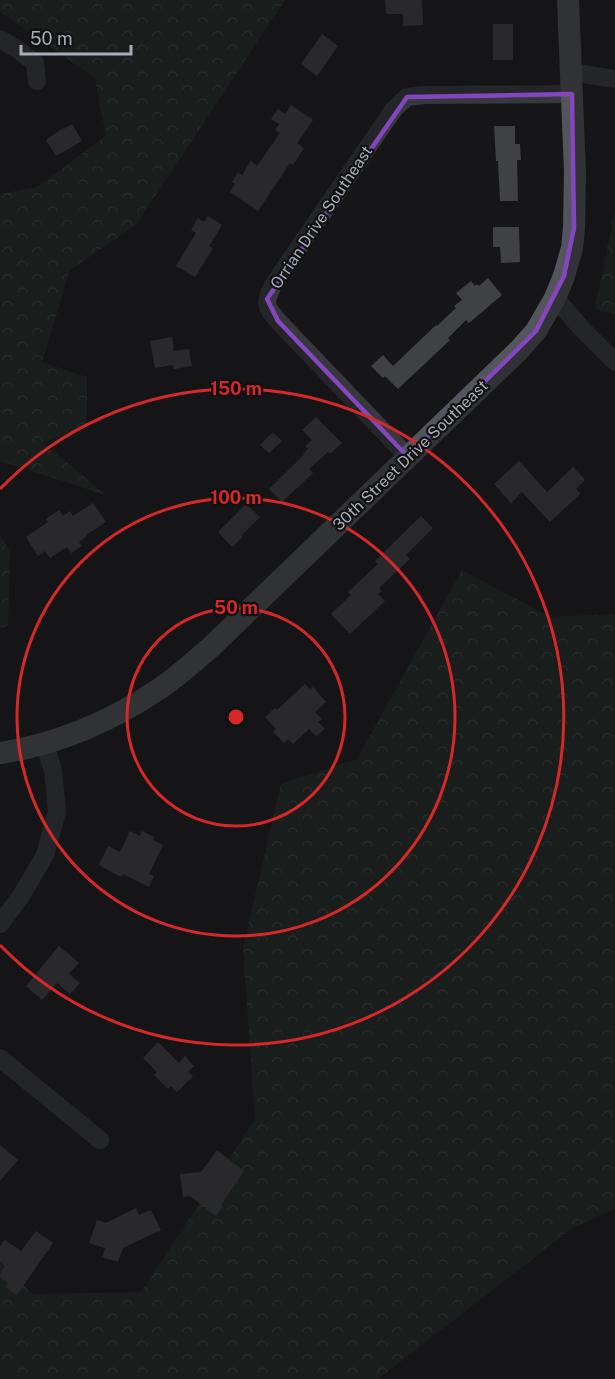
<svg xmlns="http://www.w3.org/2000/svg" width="615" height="1379" viewBox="0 0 615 1379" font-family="'Public Sans',sans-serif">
<defs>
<pattern id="forest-crowns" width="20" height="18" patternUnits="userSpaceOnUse" patternTransform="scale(1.5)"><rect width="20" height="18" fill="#1e261f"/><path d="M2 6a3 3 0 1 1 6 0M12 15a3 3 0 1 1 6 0" fill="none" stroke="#3c433d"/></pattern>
</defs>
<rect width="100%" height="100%" fill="#161618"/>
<!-- forest -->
<g fill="url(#forest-crowns)">
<path d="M0,0H285L136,225L70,270L42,362L87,377V427L42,442L106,495L0,461V194L37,187L106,136L95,78L0,12Z"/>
<path d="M614,215H615V315L595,308Z"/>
<path d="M0,535L10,552L8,625L0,629Z"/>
<path d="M462,570L550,617L615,614V1209L571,1229L378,1379H0V1259L32,1294L141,1292L255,1119L243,947L281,784L357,759Z"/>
</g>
<!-- building -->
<g fill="#404145">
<path d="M385,0H422L423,25L403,26V14H386Z"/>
<rect x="493" y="24" width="20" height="36"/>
<path d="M322,34L338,46L317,76L301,64Z"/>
<path d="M291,105L313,120L297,143L304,148L293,165L290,163L258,211L230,192L235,184L232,182L238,172L242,175L251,161L257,166L280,133L275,130L279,124L271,119L278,109L285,114Z"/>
<path d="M72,124L82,141L56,156L46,140L63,128L64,129Z"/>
<path d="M494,126H515V144H520L521,160H517L518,201H500L498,161H496Z"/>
<path d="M208,216L222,225L209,246L213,248L195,277L176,266L196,233L191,230L198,218L204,222Z"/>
<path d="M493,227H519L520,262L501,263L500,247H493Z"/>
<path d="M488,278L502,295L469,323L466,320L448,338L450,340L398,389L385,376L383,378L371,366L383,355L393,366L436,325L437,326L456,308L454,306L462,300L456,293L471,281L475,286L477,284L479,286Z"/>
<path d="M172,337L174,351L189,349L192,366L174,369L173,365L155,368L150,341Z"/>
<path d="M316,417L342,443L330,454L328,452L309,469L313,473L282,502L269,489L304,455L303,454L308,449L305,446L312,440L302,430Z"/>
<path d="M273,432L282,441L269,453L260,445Z"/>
<path d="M519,461L547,492L573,467L585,480L576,489L580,494L550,522L522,492L511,503L494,484Z"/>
<path d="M93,503L106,522L86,535L87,536L79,542L82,546L71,553L67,547L50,558L45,551L38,556L26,537L48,522L46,519L59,510L63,516L70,511L73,516Z"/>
<path d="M246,504L260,517L241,536L243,537L232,547L218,532Z"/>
<path d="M421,516L433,528L406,555L410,559L379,588L382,591L378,594L385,601L350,634L331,614L351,595L348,592L378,564L375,561Z"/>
<path d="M305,684L310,689L313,687L326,702L315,712L322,719L318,722L325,729L316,736L309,729L293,744L288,739L284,743L273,732L276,729L265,717L275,708L277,710Z"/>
<path d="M130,831L140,836L142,831L154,837L153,840L163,845L149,874L154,876L149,887L123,874L121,877L99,865L108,846L120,852Z"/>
<path d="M59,946L79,963L69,974L80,983L70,994L57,983L42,1000L26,986Z"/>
<path d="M158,1042L179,1063L185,1056L194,1066L188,1072L193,1076L177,1092L171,1086L168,1089L154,1075L157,1072L143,1058Z"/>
<path d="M0,1145L18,1160L0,1181Z"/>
<path d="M217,1150L244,1171L221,1205L223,1207L216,1216L190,1196L183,1197L180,1174L201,1172Z"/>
<path d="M136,1208L139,1215L151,1210L161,1230L123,1248L118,1262L102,1257L105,1248L89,1243L97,1220L106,1223Z"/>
<path d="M36,1231L53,1243L17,1295L5,1287L8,1283L0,1278V1274L5,1266L0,1262V1246L5,1240L21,1251Z"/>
</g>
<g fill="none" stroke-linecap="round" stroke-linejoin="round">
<!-- minor -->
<g stroke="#37383d" stroke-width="18">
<path d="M0,39L17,49L35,63L37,81"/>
<path d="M571,72L615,79"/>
<path d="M555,298L583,330L615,362"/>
<path d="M408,457L278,321C265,306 264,304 273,285L394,109L407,97L424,95L572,94"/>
<path d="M0,924L21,896L45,855L57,812L53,770L44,743"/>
<path d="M0,1058L100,1140"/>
</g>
<!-- major -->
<path stroke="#53555c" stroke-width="22" d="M0,753C56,745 112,721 159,689C177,677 193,662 210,648L519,350L536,331L555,298L564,276L572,248L574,228L575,172L568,0"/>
</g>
<!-- marked area -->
<path d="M0 0H615V1379H0ZM572,94L574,228L564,276L536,331L408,457L278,321L267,299L407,97Z" fill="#161618" fill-opacity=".55" fill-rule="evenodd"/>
<path fill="none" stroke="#8446be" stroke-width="4.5" stroke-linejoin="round" d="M572,94L574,228L564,276L536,331L408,457L278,321L267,299L407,97Z"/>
<!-- distance rings -->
<g fill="none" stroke="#d62828" stroke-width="3">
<circle cx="236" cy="717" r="109"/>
<circle cx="236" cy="717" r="219"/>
<path d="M0 489A328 328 0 1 1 0 945"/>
</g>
<g text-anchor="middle" stroke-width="4.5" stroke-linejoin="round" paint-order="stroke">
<!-- street labels -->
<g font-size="16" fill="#a8adb8" stroke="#111113">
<text transform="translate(321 217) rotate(-56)" y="6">Orrian Drive Southeast</text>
<text transform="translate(410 455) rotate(-44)" y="6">30th Street Drive Southeast</text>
</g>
</g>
<circle cx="236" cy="717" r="9" fill="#d62828" stroke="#111113" stroke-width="3"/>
<g font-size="18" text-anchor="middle" font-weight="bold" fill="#d62828" stroke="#111113" stroke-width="4.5" stroke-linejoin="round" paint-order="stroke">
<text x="236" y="395">150 m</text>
<text x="236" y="504">100 m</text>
<text x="236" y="614">50 m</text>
</g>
<!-- scale -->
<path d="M21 45v9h110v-9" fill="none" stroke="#a8adb8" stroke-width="3"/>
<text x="30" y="45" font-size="18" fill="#a8adb8" stroke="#111113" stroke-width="4.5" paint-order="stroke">50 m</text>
</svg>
